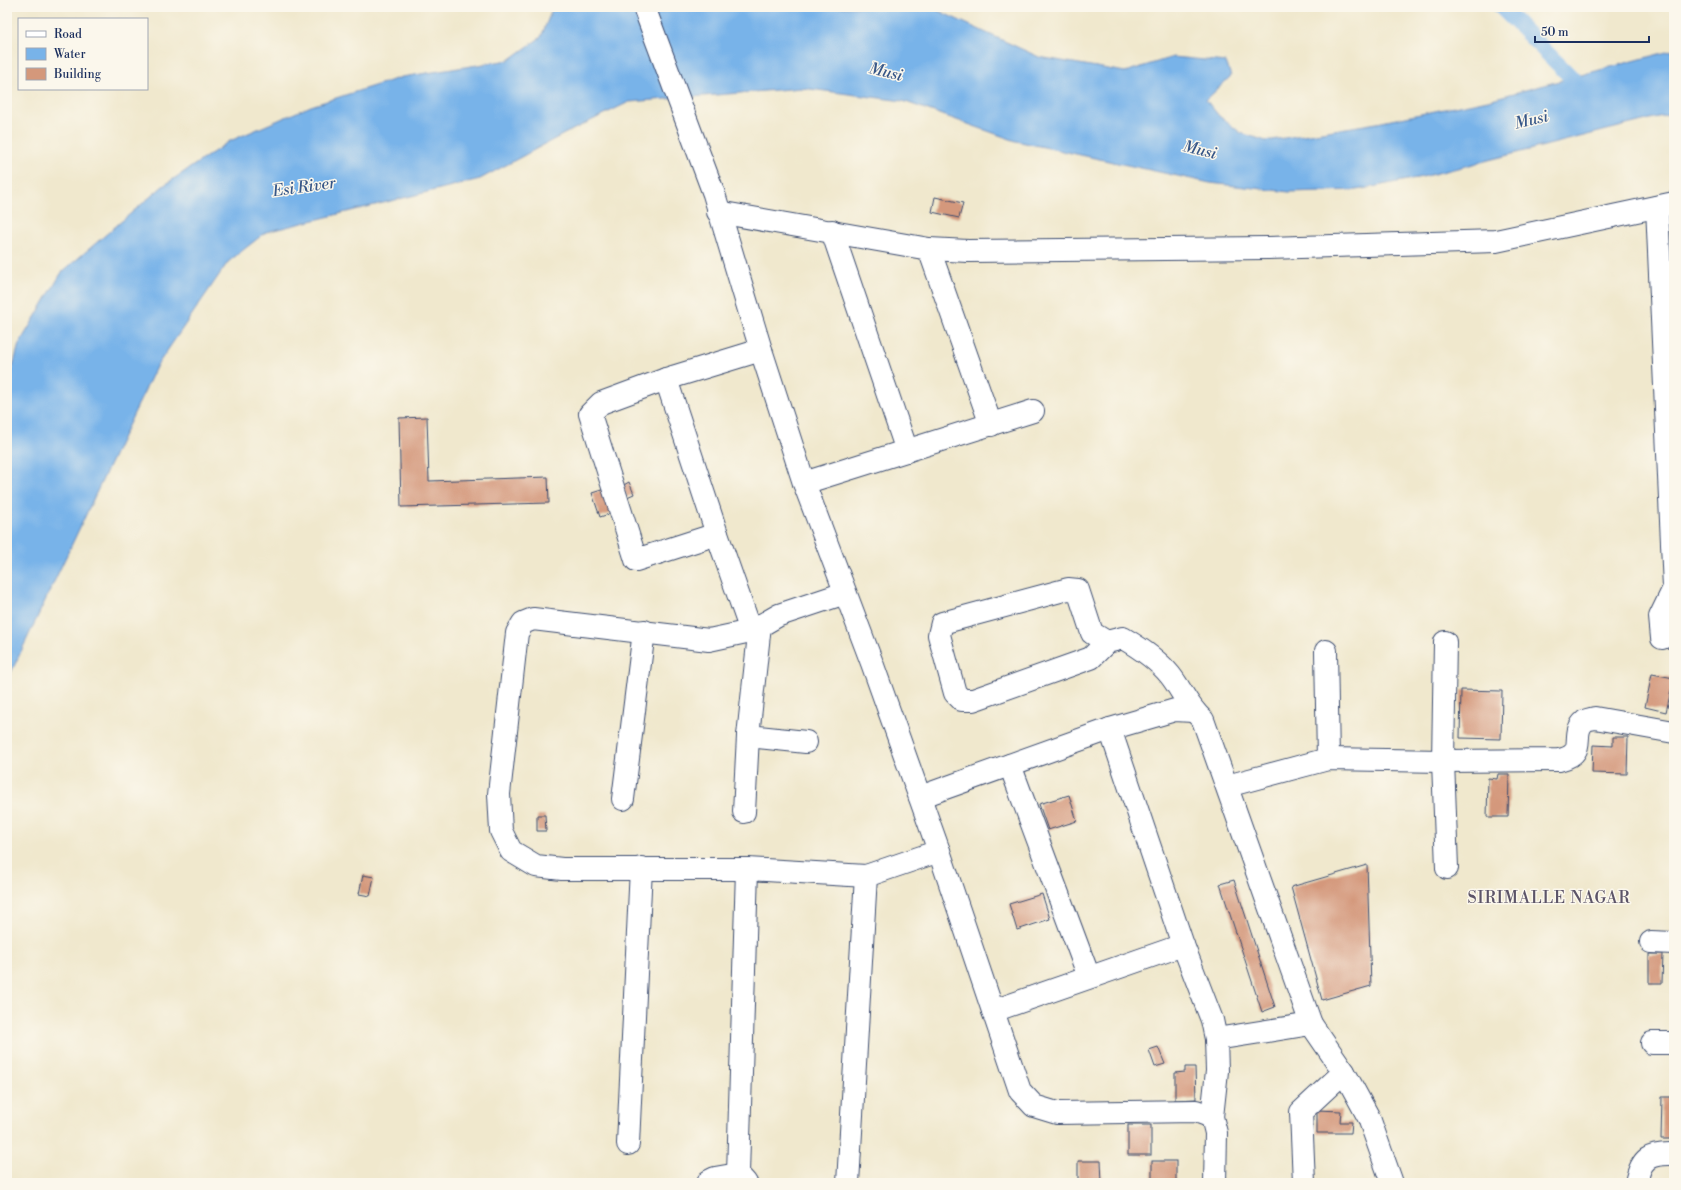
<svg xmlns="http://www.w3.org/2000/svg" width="1681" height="1190" viewBox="0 0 1681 1190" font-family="'Libre Bodoni',serif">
<rect width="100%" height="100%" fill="#fbf7ec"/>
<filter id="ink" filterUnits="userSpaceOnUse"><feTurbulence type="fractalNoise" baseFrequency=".025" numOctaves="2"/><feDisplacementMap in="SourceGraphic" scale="8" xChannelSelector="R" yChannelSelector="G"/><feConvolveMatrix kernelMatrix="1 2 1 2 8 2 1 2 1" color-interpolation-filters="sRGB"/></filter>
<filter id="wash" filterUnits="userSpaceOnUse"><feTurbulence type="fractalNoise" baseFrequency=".012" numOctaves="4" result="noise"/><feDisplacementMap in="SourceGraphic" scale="16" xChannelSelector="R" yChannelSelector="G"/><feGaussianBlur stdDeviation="0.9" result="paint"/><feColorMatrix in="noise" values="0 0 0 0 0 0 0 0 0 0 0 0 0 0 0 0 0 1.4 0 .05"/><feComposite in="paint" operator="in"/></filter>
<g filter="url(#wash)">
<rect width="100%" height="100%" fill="#f0e8cd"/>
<!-- water -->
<path fill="#78b3e9" stroke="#4a71a4" d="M553,7H930L1039,57L1125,72L1173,57L1226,62L1231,76L1206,100L1219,116L1241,133L1266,141L1377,123L1488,100L1674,50V113L1422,177L1357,190L1289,192L1210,183L1016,141L903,101L802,88L629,102L564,134L480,179L266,232L228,262L156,367L7,681V389L19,344L62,272L163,186L230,141L311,106L402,77L509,60L541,37Z"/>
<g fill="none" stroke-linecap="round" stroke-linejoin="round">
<!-- canal -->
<path stroke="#78b3e9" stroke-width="16" d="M1501,7L1586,92"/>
</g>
<g id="blocks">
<!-- building -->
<g fill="#d4987b">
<path d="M935,197L963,203L959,218L932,212Z"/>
<path d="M427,417L429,481L548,477L549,503L401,507L399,418Z"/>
<path d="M629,482L634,494L627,497L622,486Z"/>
<path d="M608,488L615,512L600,517L592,493Z"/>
<path d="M1652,674L1674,678L1666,712L1645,707Z"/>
<path d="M1461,690L1502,691L1501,739L1460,738Z"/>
<path d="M1613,737H1628L1627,774L1592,773L1593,745L1613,746Z"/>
<path d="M1498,774H1509L1508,817H1487L1488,778L1497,779Z"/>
<path d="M1069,795L1077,821L1048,830L1039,804Z"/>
<path d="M537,815H545L546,831H537Z"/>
<path d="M1367,865L1371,986L1322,1000L1291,887Z"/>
<path d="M363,875L374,877L370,896L359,894Z"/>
<path d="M1234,880L1275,1007L1262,1012L1220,884Z"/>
<path d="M1042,894L1050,919L1017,930L1009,904Z"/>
<path d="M1649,954H1663L1662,983H1649Z"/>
<path d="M1158,1047L1165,1064L1155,1067L1149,1050Z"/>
<path d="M1185,1067H1195L1196,1099L1175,1100V1073L1185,1072Z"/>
<path d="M1662,1097H1674V1139H1661Z"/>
<path d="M1317,1110L1341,1111L1340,1122H1352L1351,1133H1317Z"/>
<rect x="1128" y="1125" width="23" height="30"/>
<path d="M1078,1161H1101L1102,1183H1078Z"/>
<rect x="1152" y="1161" width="24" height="22"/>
</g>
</g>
</g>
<g filter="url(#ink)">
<use href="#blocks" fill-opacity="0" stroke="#3b4b6f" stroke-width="1"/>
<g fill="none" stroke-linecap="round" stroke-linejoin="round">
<defs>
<g id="minor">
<path d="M644,7L714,194L761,350L804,483L872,663L939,851L1020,1091L1034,1106L1057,1113L1196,1111L1212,1117"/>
<path d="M1657,207L1674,588L1660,617L1662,638"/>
<path d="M718,212L929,249L968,251L1268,248L1496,241L1674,203"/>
<path d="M832,231L907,451"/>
<path d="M929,249L991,425"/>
<path d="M666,379L717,534L751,631"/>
<path d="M804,483L1033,411"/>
<path d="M717,534L636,560L590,414L601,403L666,379L761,350"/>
<path d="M845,593L779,615L751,631L709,640L533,619L523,623L517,633L499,794L501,831L511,851L536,866L562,869H747L866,876L939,851"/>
<path d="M1107,642L1091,658L973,700H962L955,693L939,635L942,623L1068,589L1078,590L1092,633L1107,642L1123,638C1140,648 1157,659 1170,675C1182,690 1188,707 1203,720L1311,1024L1344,1072L1369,1118L1392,1183"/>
<path d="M1445,642L1443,761L1447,868"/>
<path d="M1326,651L1328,759"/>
<path d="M1110,729L1183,945L1212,1020L1216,1039L1217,1071L1212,1117L1216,1133L1215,1183"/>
<path d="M748,736L806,742"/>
<path d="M1010,765L1089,977"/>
<path d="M1227,786L1328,759L1443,761L1559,760C1590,753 1569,734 1585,721C1588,719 1592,719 1595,718L1674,732"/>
<path d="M920,797L1110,729L1175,710L1193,711"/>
<path d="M623,799L644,631"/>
<path d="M744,812L748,736L760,625"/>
<path d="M1651,942L1674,943"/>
<path d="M993,1011L1183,945"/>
<path d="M1216,1039L1311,1024"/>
<path d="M1652,1043H1674"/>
<path d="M628,1144L641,868"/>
<path d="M709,1183V1181L715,1178L738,1174"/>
<path d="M746,1183L738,1174L747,869"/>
<path d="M848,1183L866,876"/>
<path d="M1304,1183L1301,1112L1344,1072"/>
<path d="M1636,1183C1641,1158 1649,1153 1674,1154"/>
</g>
</defs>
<!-- minor casing -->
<use href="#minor" stroke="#3b4b6f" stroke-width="24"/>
<!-- minor -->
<use href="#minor" stroke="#fff" stroke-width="22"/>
</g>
</g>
<g text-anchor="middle" stroke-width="3" stroke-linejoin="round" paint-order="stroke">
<!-- water labels -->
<g font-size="16" font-style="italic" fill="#375788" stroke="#fbf7ec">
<text transform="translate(886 71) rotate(14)" y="6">Musi</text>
<text transform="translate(1531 119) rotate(-13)" y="6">Musi</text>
<text transform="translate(1200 149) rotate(14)" y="6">Musi</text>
<text transform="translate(304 186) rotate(-8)" y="6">Esi River</text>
</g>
<!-- neighbourhood labels -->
<g font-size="16" letter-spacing="1" fill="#5c5468" stroke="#fbf7ec">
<text x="1549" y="903">SIRIMALLE NAGAR</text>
</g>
</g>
<!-- margin -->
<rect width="1681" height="1190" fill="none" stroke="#fbf7ec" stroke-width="24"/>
<!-- legend -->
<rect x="18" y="18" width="130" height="72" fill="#fbf7ec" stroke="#a1a7b3"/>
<rect x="26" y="31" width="20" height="6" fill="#ffffff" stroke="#a1a7b3"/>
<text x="54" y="38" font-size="12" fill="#1b2f5e">Road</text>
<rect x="26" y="48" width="20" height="12" fill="#78b3e9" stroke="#a1a7b3"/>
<text x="54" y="58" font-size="12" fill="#1b2f5e">Water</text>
<rect x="26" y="68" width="20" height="12" fill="#d4987b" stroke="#a1a7b3"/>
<text x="54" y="78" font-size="12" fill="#1b2f5e">Building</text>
<!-- scale -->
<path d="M1535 36v6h114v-6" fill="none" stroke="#1b2f5e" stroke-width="2"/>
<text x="1541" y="36" font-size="12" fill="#1b2f5e" stroke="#fbf7ec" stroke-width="3" paint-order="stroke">50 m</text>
</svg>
